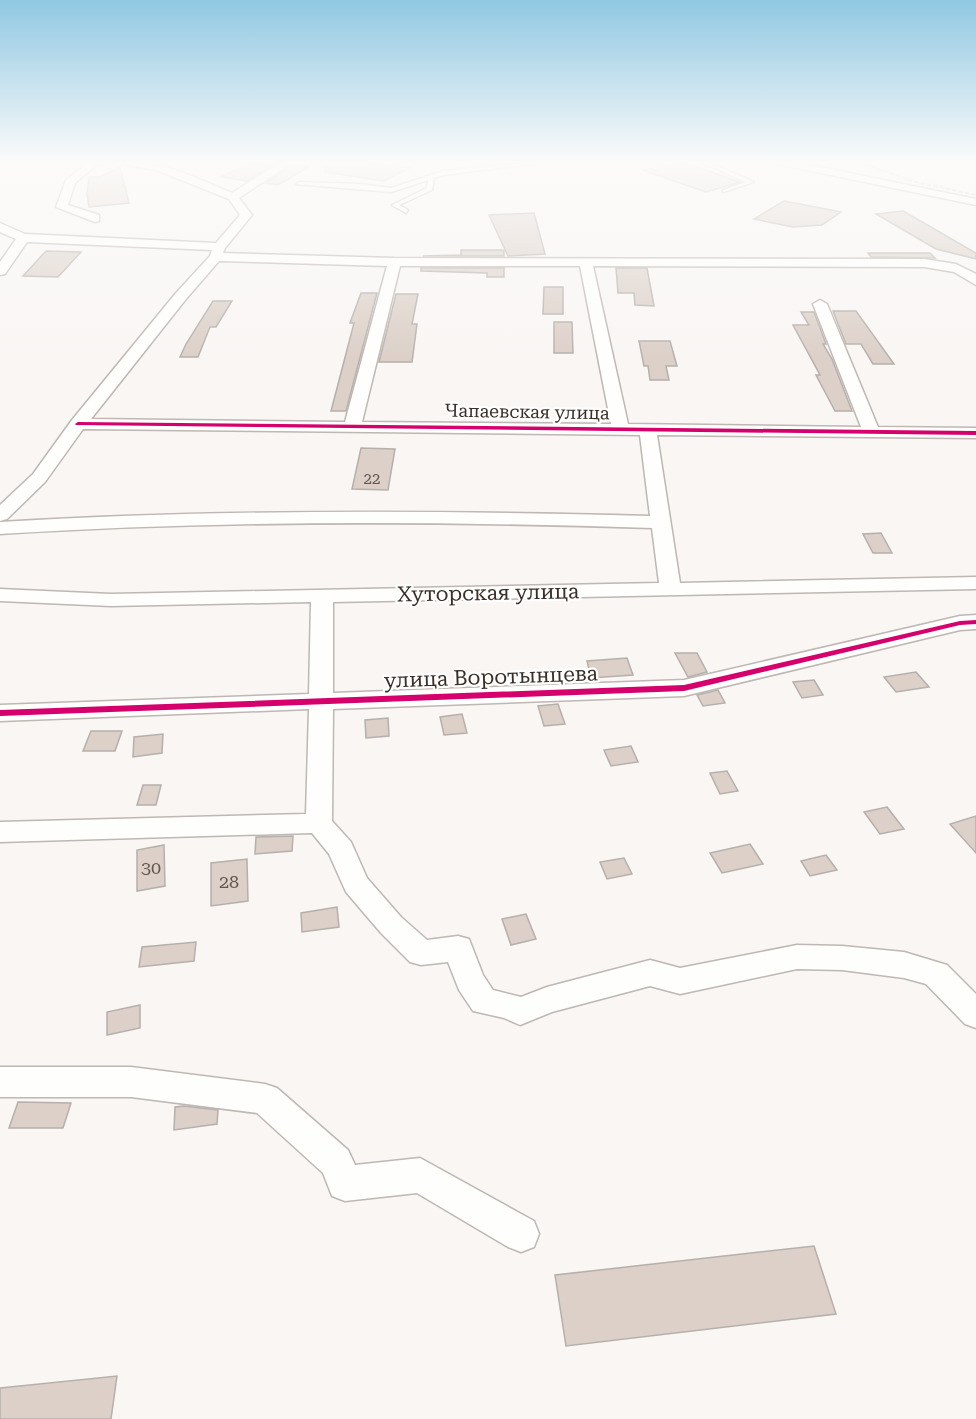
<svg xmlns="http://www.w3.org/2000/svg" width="976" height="1419" viewBox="0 0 976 1419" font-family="'Roboto Serif',serif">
<rect width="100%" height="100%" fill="#f9f6f4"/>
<!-- building -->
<g fill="#dcd0c8" stroke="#b5b0ab" stroke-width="1.5">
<path d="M252,162L275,163L247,181L221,177Z"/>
<path d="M326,162H366L409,168L384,181L325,172Z"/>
<path d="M683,162L740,182L706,192L642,170L650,169L657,171L658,167Z"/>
<path d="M292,165L309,167L278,185L266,183Z"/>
<path d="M120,167L129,203L89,207L87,194L89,177H100Z"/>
<path d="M784,201L841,212L822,225L793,227L754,219Z"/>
<path d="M903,211L976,253V259L936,249L876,214Z"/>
<path d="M534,213L545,254L508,256L489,215Z"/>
<path d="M461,250H504V256H423L461,255Z"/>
<path d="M46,251L81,252L58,277L23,276Z"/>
<path d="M868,253H930L935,258L871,257Z"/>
<path d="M421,268H504V277H487V273L421,271Z"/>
<path d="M616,268H647L654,306L635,305L634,293H618Z"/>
<path d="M544,287H563V314H543Z"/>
<path d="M361,293H377L346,411H331L354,323H350Z"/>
<path d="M396,294H418L412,324H417L412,362H379Z"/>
<path d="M213,301H232L216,327H210L198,357H180L186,344Z"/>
<path d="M833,311H856L894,364H873L861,344H846Z"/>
<path d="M801,312H814L826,344H823L832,359L852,411H835L816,375H820L793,325H809Z"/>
<path d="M554,322H572L573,353H554Z"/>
<path d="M639,341H670L677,366H666L669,380H650L648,366H644Z"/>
<path d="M361,448L395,449L388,490L352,489Z"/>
<path d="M881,533L892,553H873L863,534Z"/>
<path d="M675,653H697L707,672L688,677Z"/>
<path d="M627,658L633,675L591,678L587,661Z"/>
<path d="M916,672L929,687L896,692L884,677Z"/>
<path d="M814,680L823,695L802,698L793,682Z"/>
<path d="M718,690L725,703L703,706L697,695Z"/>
<path d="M558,704L565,724L544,726L538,706Z"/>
<path d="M462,714L467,733L444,735L440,717Z"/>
<path d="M388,718L389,736L366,738L365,720Z"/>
<path d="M91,731H122L115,751H83Z"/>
<path d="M163,734L162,753L133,757L134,737Z"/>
<path d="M631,746L638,762L611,766L604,750Z"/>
<path d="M727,771L738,791L720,794L710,773Z"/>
<path d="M143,785H161L156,805H137Z"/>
<path d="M887,807L904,829L880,834L864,812Z"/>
<path d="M976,816V853L950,824Z"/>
<path d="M293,836L292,851L255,854L256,837Z"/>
<path d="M750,844L763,864L722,873L710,853Z"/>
<path d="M164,845L165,886L137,891V850Z"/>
<path d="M826,855L837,870L810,876L801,861Z"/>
<path d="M624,858L632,874L607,879L600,862Z"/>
<path d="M247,859L248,901L211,906V863Z"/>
<path d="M337,907L339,927L302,932L301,913Z"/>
<path d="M526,914L536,939L511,945L502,919Z"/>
<path d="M196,942L194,961L139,967L142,947Z"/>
<path d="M140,1005V1028L107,1035V1012Z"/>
<path d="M18,1102L71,1103L63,1128H9Z"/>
<path d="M184,1106L218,1110L217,1124L174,1130L175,1107Z"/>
<path d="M814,1246L836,1314L566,1346L555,1275Z"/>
<path d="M117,1376L111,1419H0V1388Z"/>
</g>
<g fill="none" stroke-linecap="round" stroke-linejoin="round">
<defs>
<g id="service">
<path d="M529,162H544L444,175L434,178L432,190L399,205L408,210L406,213L392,205L427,188L428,180L391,192L296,184L299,182L360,184L391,188L443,171Z"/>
<path d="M648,162H653L657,169H653Z"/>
<path d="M701,162H708L754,182L723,192V190L746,182Z"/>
</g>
<g id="minor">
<path d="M89,162H100L75,183L68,205L99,215V221L95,222L56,207L66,180Z"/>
<path d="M122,162C161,160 196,178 232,193L281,162H293L239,198L252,215L225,248L223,253L394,258L924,259L956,264L976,274V285L954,272L924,267L593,266L628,424L861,427L813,304L820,300L827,304L878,427L976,428V438L657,435L680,583L976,577V589L333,602V693L684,680L960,616L976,615V629L960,630L684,696L333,709L332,821L351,842L367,878L401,917L427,940L458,936L469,939L483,975L493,990L521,997L547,987L650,960L680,968L797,945L842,946L904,952L947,965L976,994V1028L965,1024L926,984L904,978L842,970L797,969L680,994L650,986L552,1012L520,1025L504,1018L473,1011L459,990L448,962L421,965L410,962L381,933L346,892L329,854L312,833L0,842V822L306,814L309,709L0,721V705L309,694L311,602L111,606L0,601V589L111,594L659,583L652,528C434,521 217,520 0,534V522C217,509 433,510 650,516L640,435L83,429L45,482L7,519L0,521V505L33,474L72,420L176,293L210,256L212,250L27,242L5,274L0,275V262L16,239L0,232V223L25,234L216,243L240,215L229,199L156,170L127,165ZM219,261L387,266L345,422L91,419L186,299ZM400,266H580L611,424L362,422Z"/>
<path d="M777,162H796L976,199V205L782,165Z"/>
<path d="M0,1067H131L265,1084L277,1088L348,1150L355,1165L420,1158L534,1221L539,1234L534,1247L521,1252L508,1247L417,1193L345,1201L332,1196L323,1173L257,1113L131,1097H0Z"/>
</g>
</defs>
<!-- service casing -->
<use href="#service" stroke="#beb7b3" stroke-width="3"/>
<!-- minor casing -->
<use href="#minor" stroke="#beb7b3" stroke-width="3"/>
<!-- service -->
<use href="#service" fill="#fefefd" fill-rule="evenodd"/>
<!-- minor -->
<use href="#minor" fill="#fefefd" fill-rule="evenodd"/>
<!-- rail -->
<path stroke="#cccac9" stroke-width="2" stroke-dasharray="4.5 2" stroke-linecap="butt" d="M859,162L912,181L976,195"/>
<defs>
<g id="cycleway">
<path d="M78,422L976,431V435L76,425L75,424Z"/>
<path d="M976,620V624L960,625L684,691L0,716V710L684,685L960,621Z"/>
</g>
</defs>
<!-- cycleway casing -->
<use href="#cycleway" stroke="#fff" stroke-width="4"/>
<!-- cycleway -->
<use href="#cycleway" fill="#d6006c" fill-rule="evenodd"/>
</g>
<!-- sky -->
<linearGradient id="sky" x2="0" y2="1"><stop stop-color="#90c8e2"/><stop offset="0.45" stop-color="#fcfbfa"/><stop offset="1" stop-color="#fcfbfa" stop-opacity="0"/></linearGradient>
<rect width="976" height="360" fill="url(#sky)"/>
<g text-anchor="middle" stroke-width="4.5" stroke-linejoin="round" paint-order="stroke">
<!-- far-number labels -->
<g font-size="15" fill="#62574f">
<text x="372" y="484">22</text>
</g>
<!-- far-street labels -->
<g font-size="18" fill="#3a2f27" stroke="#fff">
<text transform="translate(527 412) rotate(1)" y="6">Чапаевская улица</text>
</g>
<!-- number labels -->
<g font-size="18" fill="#62574f">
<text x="151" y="874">30</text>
<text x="229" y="888">28</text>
</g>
<!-- street labels -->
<g font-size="21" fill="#3a2f27" stroke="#fff">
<text transform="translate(488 593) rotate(-1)" y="7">Хуторская улица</text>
<text transform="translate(491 677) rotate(-2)" y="7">улица Воротынцева</text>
</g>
</g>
</svg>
